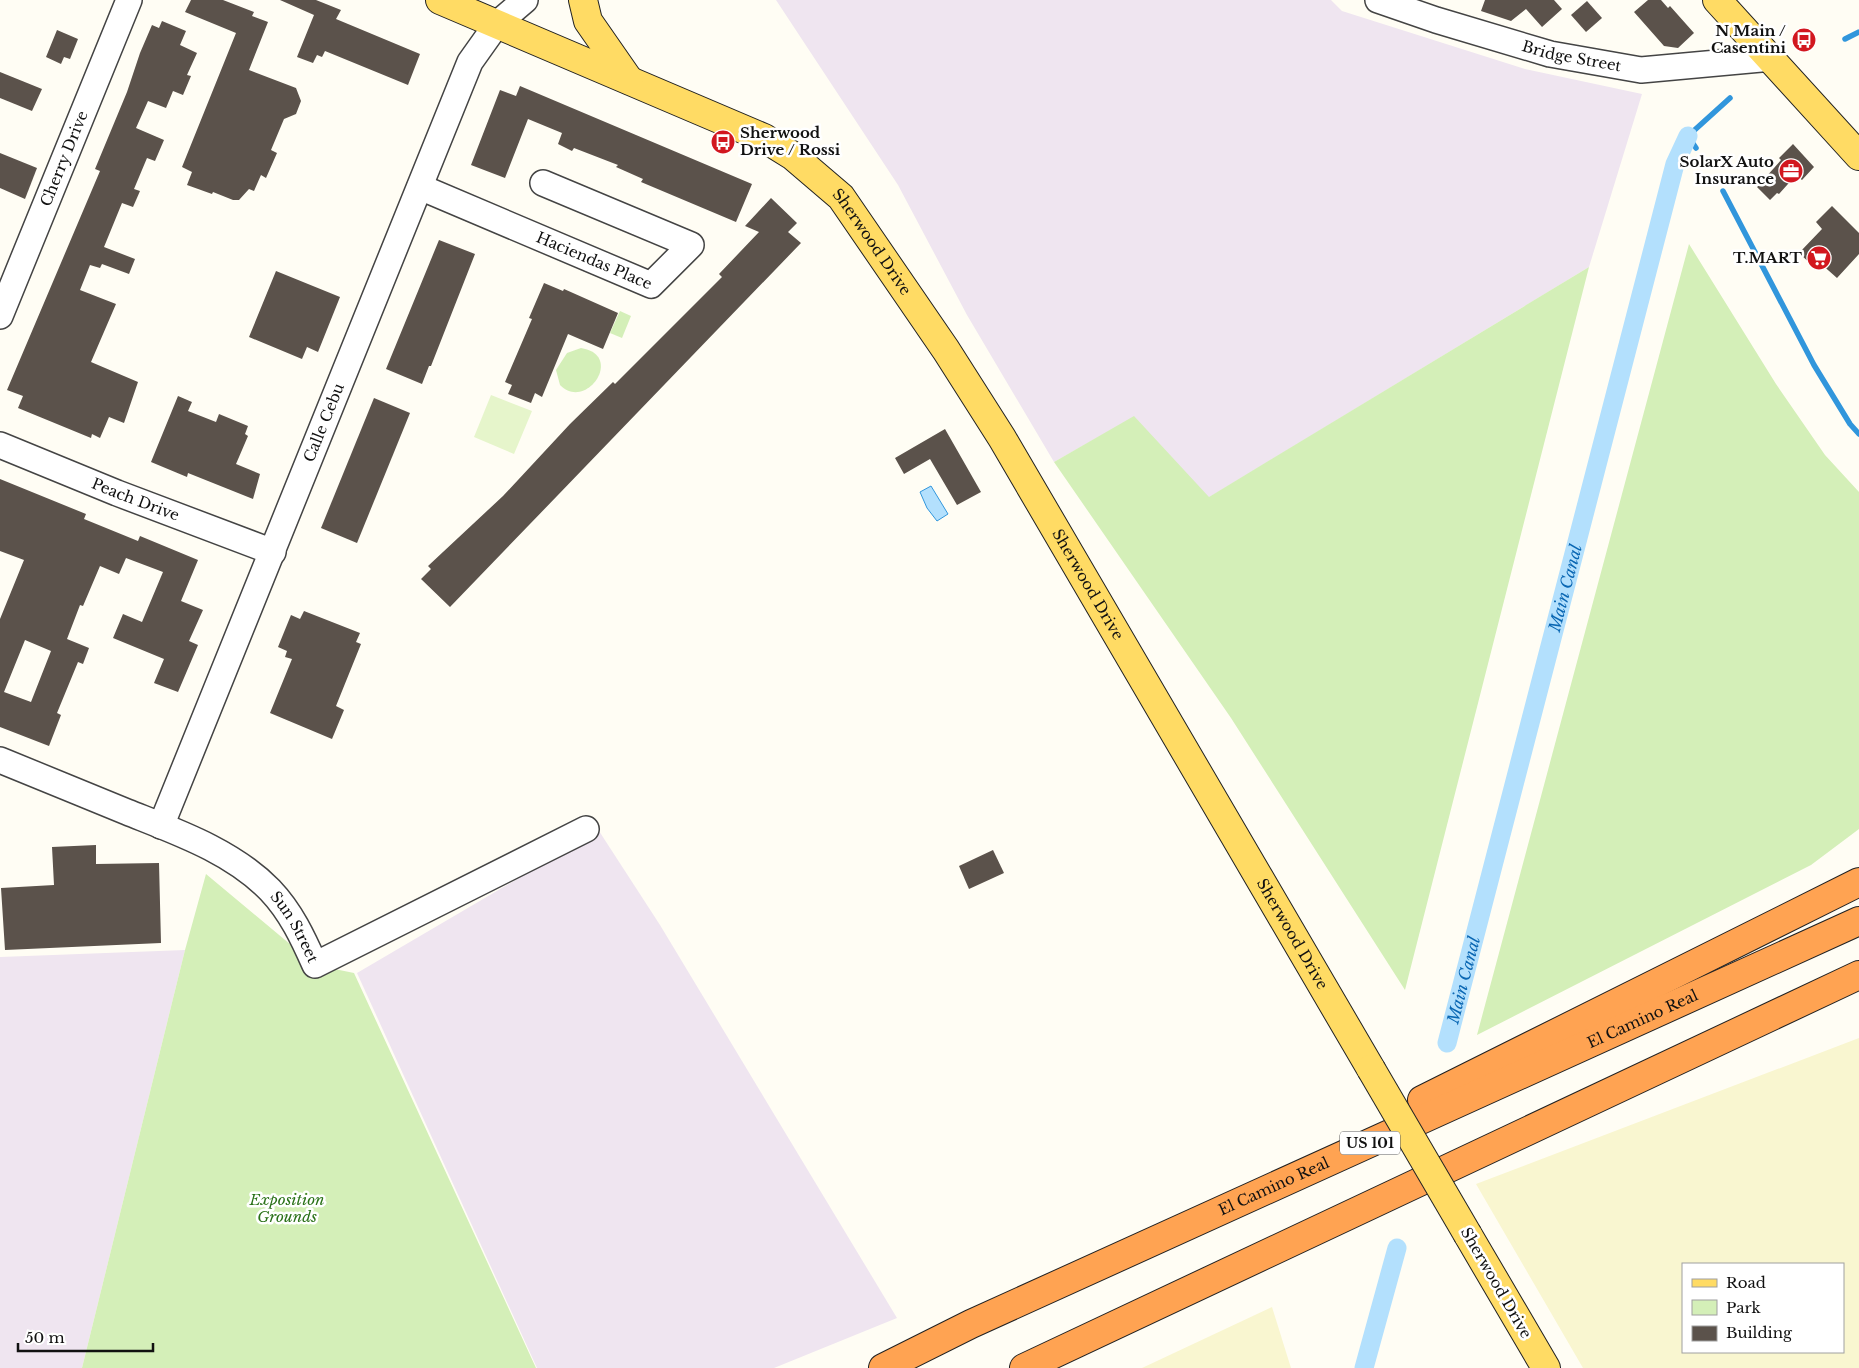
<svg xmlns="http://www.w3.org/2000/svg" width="1859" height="1368" viewBox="0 0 1859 1368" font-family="'Libre Baskerville',serif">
<rect width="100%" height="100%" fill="#fffdf4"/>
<!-- industrial -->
<g fill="#efe5f0">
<path d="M776,0H1331L1342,11L1525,69L1642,94L1589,267L1208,498L1134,417L1054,462L967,315L898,185Z"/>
<path d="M599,831L660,925L897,1318L774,1368H537L357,973Z"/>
<path d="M185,950L82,1368H0V957Z"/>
</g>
<!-- farmland -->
<g fill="#f9f6d0" fill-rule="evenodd">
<path d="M1859,1038V1368H1583L1476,1184ZM1843,1264V1352H1683V1264Z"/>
<path d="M1272,1307L1291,1368H1142Z"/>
</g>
<!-- green -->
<g fill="#d4efb8">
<path d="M1689,244L1776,384L1825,455L1859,492V829L1811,865L1477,1035Z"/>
<path d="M1589,267L1405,990L1231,718L1054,462L1134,416L1209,497Z"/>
<path d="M620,311L631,316L622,338L610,333Z"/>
<path d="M581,348C625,355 586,412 560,385L556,370L567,353Z"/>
<path d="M206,874L315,965L354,973L536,1368H82L185,950Z"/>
</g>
<!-- pitch -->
<path fill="#e6f5cb" d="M491,395L532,411L514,454L474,437Z"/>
<!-- water -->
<path fill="#b3e0fd" stroke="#3196dc" d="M931,486L948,514L937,521L927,508L920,492Z"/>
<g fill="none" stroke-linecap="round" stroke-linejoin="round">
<!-- stream -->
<g stroke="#3196dc" stroke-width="5.5">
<path d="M1845,39L1859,32"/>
<path d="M1696,148L1688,136L1730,98"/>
<path d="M1723,191L1814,365L1850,424L1859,434"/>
</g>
<!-- canal -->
<g stroke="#b3e0fd" stroke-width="19">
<path id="s1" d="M1447,1043L1675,164L1688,136"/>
<path d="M1364,1368L1397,1248"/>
</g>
</g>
<!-- building -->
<g fill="#5b524b" fill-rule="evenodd">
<path d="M191,0H223L254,12L252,16L268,22L249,70L296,88L301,101L296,114L284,119L271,150L277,153L266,178L261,175L254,191L249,189L239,200H233L213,192L212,194L187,185L192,172L182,167L236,33L185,12Z"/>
<path d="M280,0H316L341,10L336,19L420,54L408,85L325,51L322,57L317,55L313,63L297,57L314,15Z"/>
<path d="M1485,0H1554L1562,9L1542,27L1526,9L1511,21L1481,11Z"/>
<path d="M1648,0H1661L1668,8L1670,6L1694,33L1678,48L1664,46L1634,12Z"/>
<path d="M1587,1L1602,18L1586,32L1571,15Z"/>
<path d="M162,21L186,31L180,45L197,53L187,75L191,76L183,95L173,91L166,108L148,101L136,128L164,140L155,161L147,158L134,189L140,191L133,207L122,203L104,247L135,259L129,274L102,264L100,268L90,265L80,290L116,304L91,362L138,382L124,423L109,417L100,438L92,434L91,438L18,408L23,396L7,390L100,171L95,169L127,92L140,53L152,25L159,28Z"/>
<path d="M57,30L78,39L70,59L64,57L61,64L46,57Z"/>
<path d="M0,72L42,89L32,111L0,98Z"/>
<path d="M520,86L752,184L736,222L641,182L643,179L616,167L618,165L574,148L572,151L558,144L562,133L528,119L505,178L471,165L500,90L516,96Z"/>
<path d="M1793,144L1814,167L1802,180L1796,175L1779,194L1777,193L1770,200L1757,187L1781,160L1779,158Z"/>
<path d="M0,153L37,168L25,199L0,188Z"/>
<path d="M771,198L797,223L788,232L801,243L450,607L421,579L431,569L428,566L503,496L570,424L613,382L615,384L722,277L719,274L759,232L745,226Z"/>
<path d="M1832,206L1859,233V254L1837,278L1820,263L1815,268L1799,253L1822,229L1816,222Z"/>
<path d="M439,240L475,254L431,366H429L422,384L386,369Z"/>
<path d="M276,271L340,297L318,352L307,347L302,359L249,337Z"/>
<path d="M544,283L563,291L564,289L618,313L603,349L568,334L542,397L535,393L531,403L508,394L512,385L505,382L532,319L529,318Z"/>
<path d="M178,396L192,402L188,411L216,422L219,414L248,426L245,434L248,436L236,464L260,474L253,499L188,473L187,477L151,462Z"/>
<path d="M374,398L410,413L357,543L321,528Z"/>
<path d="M945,429L981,492L957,505L930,459L904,474L895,458Z"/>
<path d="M0,479L86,514L84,519L138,541L140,536L198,560L181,601L203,610L189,641L198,645L178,692L154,683L164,659L113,638L123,614L142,622L163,572L126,558L119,574L100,566L83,606L80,605L67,639L89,648L83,664L78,662L57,713L61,715L49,746L0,727V619L24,560L0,551ZM25,640L51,651L31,702L4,692Z"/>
<path d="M304,611L360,633L356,642L361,644L336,706L344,710L332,739L270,713L292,659L285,657L287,651L278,647L291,615L300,619Z"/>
<path d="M96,845V864L159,863L161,943L5,950L1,888L54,885L52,847Z"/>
<path d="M993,850L1004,873L969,889L959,866Z"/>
</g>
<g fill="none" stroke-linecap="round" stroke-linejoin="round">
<defs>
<g id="minor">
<path id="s2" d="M1378,0L1436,20L1550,54L1641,70L1772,58"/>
<path id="s3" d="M420,187L651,285L691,245L543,183"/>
<path id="s4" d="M0,316L129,0"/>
<path id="s5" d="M0,445L117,493L273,552"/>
<path id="s6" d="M0,760C42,777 85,795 127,812C177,832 232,851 270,890C291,912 303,938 315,965L586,829"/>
<path id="s7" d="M161,826L470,62L497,24L525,0"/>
</g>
<g id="major">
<path id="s8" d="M440,0L764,138L793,156L841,197L946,350L1002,438L1371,1069"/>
<path d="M583,0L588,21L629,80"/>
<path d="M1717,0L1859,156"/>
<path d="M1468,1235L1546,1368"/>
</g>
<g id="highway">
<path d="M1422,1100L1859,882"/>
<path id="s9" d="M883,1368L971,1324L1859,921"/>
<path d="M1024,1368L1859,975"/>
</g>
</defs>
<!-- minor casing -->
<use href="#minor" stroke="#444" stroke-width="28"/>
<!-- major casing -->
<use href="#major" stroke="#222" stroke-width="30"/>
<!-- highway casing -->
<use href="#highway" stroke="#222" stroke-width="30"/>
<!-- minor -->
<use href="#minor" stroke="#fff" stroke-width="25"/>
<!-- major -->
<use href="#major" stroke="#ffdb64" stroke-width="28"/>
<!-- highway -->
<use href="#highway" stroke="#ffa352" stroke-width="28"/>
<defs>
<path id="major-bridge" d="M1371,1069L1468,1235"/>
</defs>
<!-- major-bridge casing -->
<use href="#major-bridge" stroke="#222" stroke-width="30" stroke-linecap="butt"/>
<!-- major-bridge -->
<use href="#major-bridge" stroke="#ffdb64" stroke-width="28"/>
</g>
<!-- icons -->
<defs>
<symbol id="bus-disc" viewBox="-11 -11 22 22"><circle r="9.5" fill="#d2171f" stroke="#fff"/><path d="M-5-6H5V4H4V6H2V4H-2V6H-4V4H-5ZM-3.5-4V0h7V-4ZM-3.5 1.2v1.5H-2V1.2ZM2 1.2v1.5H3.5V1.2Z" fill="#fff"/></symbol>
<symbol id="office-disc" viewBox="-11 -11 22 22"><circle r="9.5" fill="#d2171f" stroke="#fff"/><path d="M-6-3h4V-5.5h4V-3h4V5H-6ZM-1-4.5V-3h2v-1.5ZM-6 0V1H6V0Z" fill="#fff"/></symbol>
<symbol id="supermarket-disc" viewBox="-11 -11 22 22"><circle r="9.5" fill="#d2171f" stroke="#fff"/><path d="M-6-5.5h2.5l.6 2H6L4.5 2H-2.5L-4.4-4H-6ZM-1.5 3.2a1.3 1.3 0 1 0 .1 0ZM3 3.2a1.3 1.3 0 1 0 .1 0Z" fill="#fff"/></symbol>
</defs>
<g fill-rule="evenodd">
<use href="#bus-disc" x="1790" y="26" width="28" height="28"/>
<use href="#bus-disc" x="709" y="128" width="28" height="28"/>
<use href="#office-disc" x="1777" y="157" width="28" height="28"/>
<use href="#supermarket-disc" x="1805" y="244" width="28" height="28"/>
</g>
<g text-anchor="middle" stroke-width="5" stroke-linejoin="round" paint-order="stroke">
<!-- shield labels -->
<rect fill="#fff" stroke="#585858" stroke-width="1" x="1340" y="1131.5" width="60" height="23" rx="4"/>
<g font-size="14" font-weight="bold" fill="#111">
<text x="1370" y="1148">US 101</text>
</g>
<!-- poi labels -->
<g font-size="15" font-weight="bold" fill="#111" stroke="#fff" text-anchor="end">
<text x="1786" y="36">N Main /<tspan x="1786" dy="17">Casentini</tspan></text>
<text x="740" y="138" text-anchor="start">Sherwood<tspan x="740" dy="17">Drive / Rossi</tspan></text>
<text x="1774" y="167">SolarX Auto<tspan x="1774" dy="17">Insurance</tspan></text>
<text x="1802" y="263">T.MART</text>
</g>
<!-- street labels -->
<g font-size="15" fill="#111" stroke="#fff">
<text dy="5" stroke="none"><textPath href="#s2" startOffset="202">Bridge Street</textPath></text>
<text dy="5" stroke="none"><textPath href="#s4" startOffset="170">Cherry Drive</textPath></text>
<text dy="5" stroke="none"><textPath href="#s8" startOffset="504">Sherwood Drive</textPath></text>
<text dy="5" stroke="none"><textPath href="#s3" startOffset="189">Haciendas Place</textPath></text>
<text dy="5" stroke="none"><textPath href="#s7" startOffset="435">Calle Cebu</textPath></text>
<text dy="5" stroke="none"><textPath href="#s5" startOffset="146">Peach Drive</textPath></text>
<text dy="5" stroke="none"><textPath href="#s8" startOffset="909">Sherwood Drive</textPath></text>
<text dy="5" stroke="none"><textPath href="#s6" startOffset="346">Sun Street</textPath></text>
<text dy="5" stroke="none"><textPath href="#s8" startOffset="1314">Sherwood Drive</textPath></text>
<text dy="5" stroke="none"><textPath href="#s9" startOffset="836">El Camino Real</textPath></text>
<text dy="5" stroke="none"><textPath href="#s9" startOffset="431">El Camino Real</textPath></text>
<text transform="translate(1496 1283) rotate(60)" y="5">Sherwood Drive</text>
</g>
<!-- park labels -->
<g font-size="15" font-style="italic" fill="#2a7118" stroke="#fff">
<text x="287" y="1205">Exposition<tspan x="287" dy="17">Grounds</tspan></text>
</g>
<!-- water labels -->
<g font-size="16" font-style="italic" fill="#0a67b3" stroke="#fff">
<text dy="6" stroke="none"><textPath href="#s1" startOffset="470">Main Canal</textPath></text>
<text dy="6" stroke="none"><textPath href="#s1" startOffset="65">Main Canal</textPath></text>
</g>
</g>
<!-- legend -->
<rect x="1682" y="1263" width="162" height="90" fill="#ffffff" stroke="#a0a0a0"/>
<rect x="1692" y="1279" width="25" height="8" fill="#ffdb64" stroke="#a0a0a0"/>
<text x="1726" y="1288" font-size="15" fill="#111111">Road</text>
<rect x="1692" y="1300" width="25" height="15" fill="#d4efb8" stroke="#a0a0a0"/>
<text x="1726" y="1313" font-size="15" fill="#111111">Park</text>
<rect x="1692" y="1326" width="25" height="15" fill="#5b524b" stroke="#a0a0a0"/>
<text x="1726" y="1338" font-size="15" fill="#111111">Building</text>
<!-- scale -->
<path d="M18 1343v8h135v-8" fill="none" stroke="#111111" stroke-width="2.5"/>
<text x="25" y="1343" font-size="15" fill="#111111" stroke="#ffffff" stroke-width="4" paint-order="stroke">50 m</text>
</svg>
